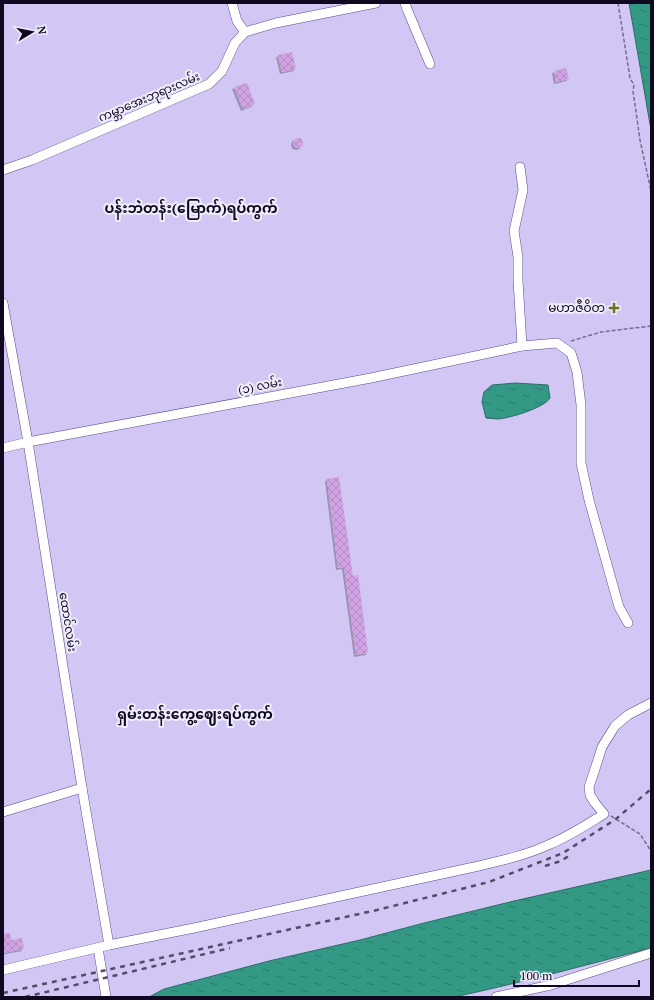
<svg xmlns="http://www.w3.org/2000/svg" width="654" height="1000" viewBox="0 0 654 1000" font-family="'PT Serif','Noto Sans Myanmar',serif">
<defs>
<pattern id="water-ripples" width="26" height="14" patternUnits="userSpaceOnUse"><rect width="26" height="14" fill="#349984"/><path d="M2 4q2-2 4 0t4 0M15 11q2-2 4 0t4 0" fill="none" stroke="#2b7b6c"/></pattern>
<pattern id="building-cross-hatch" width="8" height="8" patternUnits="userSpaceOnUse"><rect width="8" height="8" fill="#d1a3e4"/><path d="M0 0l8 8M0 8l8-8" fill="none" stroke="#b28bc3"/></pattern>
<filter id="shadow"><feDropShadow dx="-2" dy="2" stdDeviation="0" flood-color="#0004"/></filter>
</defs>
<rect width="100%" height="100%" fill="#d2c7f4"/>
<!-- water -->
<g fill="url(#water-ripples)" stroke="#296d66">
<path d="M629,3H651V130Z"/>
<path d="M515,383L548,385L550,398C544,408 510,418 498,419C494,419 490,418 486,418L482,402L484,392L492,385Z"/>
<path d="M651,870V948C586,965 520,983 454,997H149L164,989L269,961L360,940L424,923L514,901Z"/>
</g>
<!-- building -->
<g fill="url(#building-cross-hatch)" filter="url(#shadow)">
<path d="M292,52L296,69L282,72L278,55Z"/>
<path d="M566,68L569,79L556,82L554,71Z"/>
<path d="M247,83L255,104L243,109L234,87Z"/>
<circle cx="298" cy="143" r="5"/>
<path d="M339,477L353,576L358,575L368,653L356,655L344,567L338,568L327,479Z"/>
<path d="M10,933L11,940L22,938L24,949L3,953V934Z"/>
</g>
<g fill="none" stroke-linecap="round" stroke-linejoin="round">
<defs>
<g id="street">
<path d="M232,3L237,21L245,32"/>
<path d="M405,3L407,9L430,64"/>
<path d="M520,167L523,190L514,231L518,257V280L522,346"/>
<path d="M3,170L32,160L209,84L222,71L235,43L245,32L276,23L376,3"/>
<path d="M3,303L28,442L82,788L109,945"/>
<path d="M3,448L28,442L371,378L522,346L557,343L571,353L577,372L581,405V463L589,500L619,607L628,623"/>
<path d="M3,812L82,788"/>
<path d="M98,948L106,997"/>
<path d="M3,970L109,945L194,928L474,867C499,861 524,856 548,845C568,837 586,825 604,814L595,803L590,795L589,787L595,769L602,747L615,726L628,715L651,703"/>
<path d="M496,997L551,985L651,953"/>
</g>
</defs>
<!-- street casing -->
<use href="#street" stroke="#5d498a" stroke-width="10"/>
<!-- path -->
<g stroke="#756b8f" stroke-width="1.5" stroke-dasharray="4 2" stroke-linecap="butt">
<path d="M618,3L630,78L634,85L633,91L640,140L651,191"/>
<path d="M571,341L601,332L651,326"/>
<path d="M611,816L640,834L651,851"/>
</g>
<!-- street -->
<use href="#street" stroke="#fff" stroke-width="9"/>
<!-- rail -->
<g stroke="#544b6b" stroke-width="2.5" stroke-dasharray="5 5" stroke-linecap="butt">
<path d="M545,866L561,861L570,855"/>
<path d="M3,993L377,910L489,882L563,853L616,819L651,789"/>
<path d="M25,997L230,948"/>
</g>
</g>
<!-- markers -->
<path fill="#69721c" stroke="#f0edfc" stroke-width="1.5" d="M612 302h4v4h4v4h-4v4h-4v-4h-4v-4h4z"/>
<g text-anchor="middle" stroke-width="4" stroke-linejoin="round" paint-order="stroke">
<!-- street labels -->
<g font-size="12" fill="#100720" stroke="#f0edfc">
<text transform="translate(149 97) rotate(-23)" y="4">ကမ္ဘာအေးဘုရားလမ်း</text>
<text transform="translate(260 386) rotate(-11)" y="4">(၁) လမ်း</text>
<text transform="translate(68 622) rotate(81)" y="4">ထောင်လမ်း</text>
</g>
<!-- poi labels -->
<g font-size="12" fill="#100720" stroke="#f0edfc" text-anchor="end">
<text x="605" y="312">မဟာဇီဝိတ</text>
</g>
<!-- quarter labels -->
<g font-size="14" font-weight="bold" fill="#100720" stroke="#f0edfc">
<text x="191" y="213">ပန်းဘဲတန်း(မြောက်)ရပ်ကွက်</text>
<text x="195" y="719">ရှမ်းတန်းကွေ့ဈေးရပ်ကွက်</text>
</g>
</g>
<!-- border -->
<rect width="654" height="1000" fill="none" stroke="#100720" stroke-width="8"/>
<!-- north arrow -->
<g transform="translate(32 32) rotate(80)" stroke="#f0edfc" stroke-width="3" paint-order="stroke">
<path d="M0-3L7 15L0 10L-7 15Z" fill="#100720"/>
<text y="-6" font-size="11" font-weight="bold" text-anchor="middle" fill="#100720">N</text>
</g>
<!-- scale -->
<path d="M514 980v6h125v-6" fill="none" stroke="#100720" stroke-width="2"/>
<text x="520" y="980" font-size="12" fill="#100720" stroke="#f0edfc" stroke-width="3" paint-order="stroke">100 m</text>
</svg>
